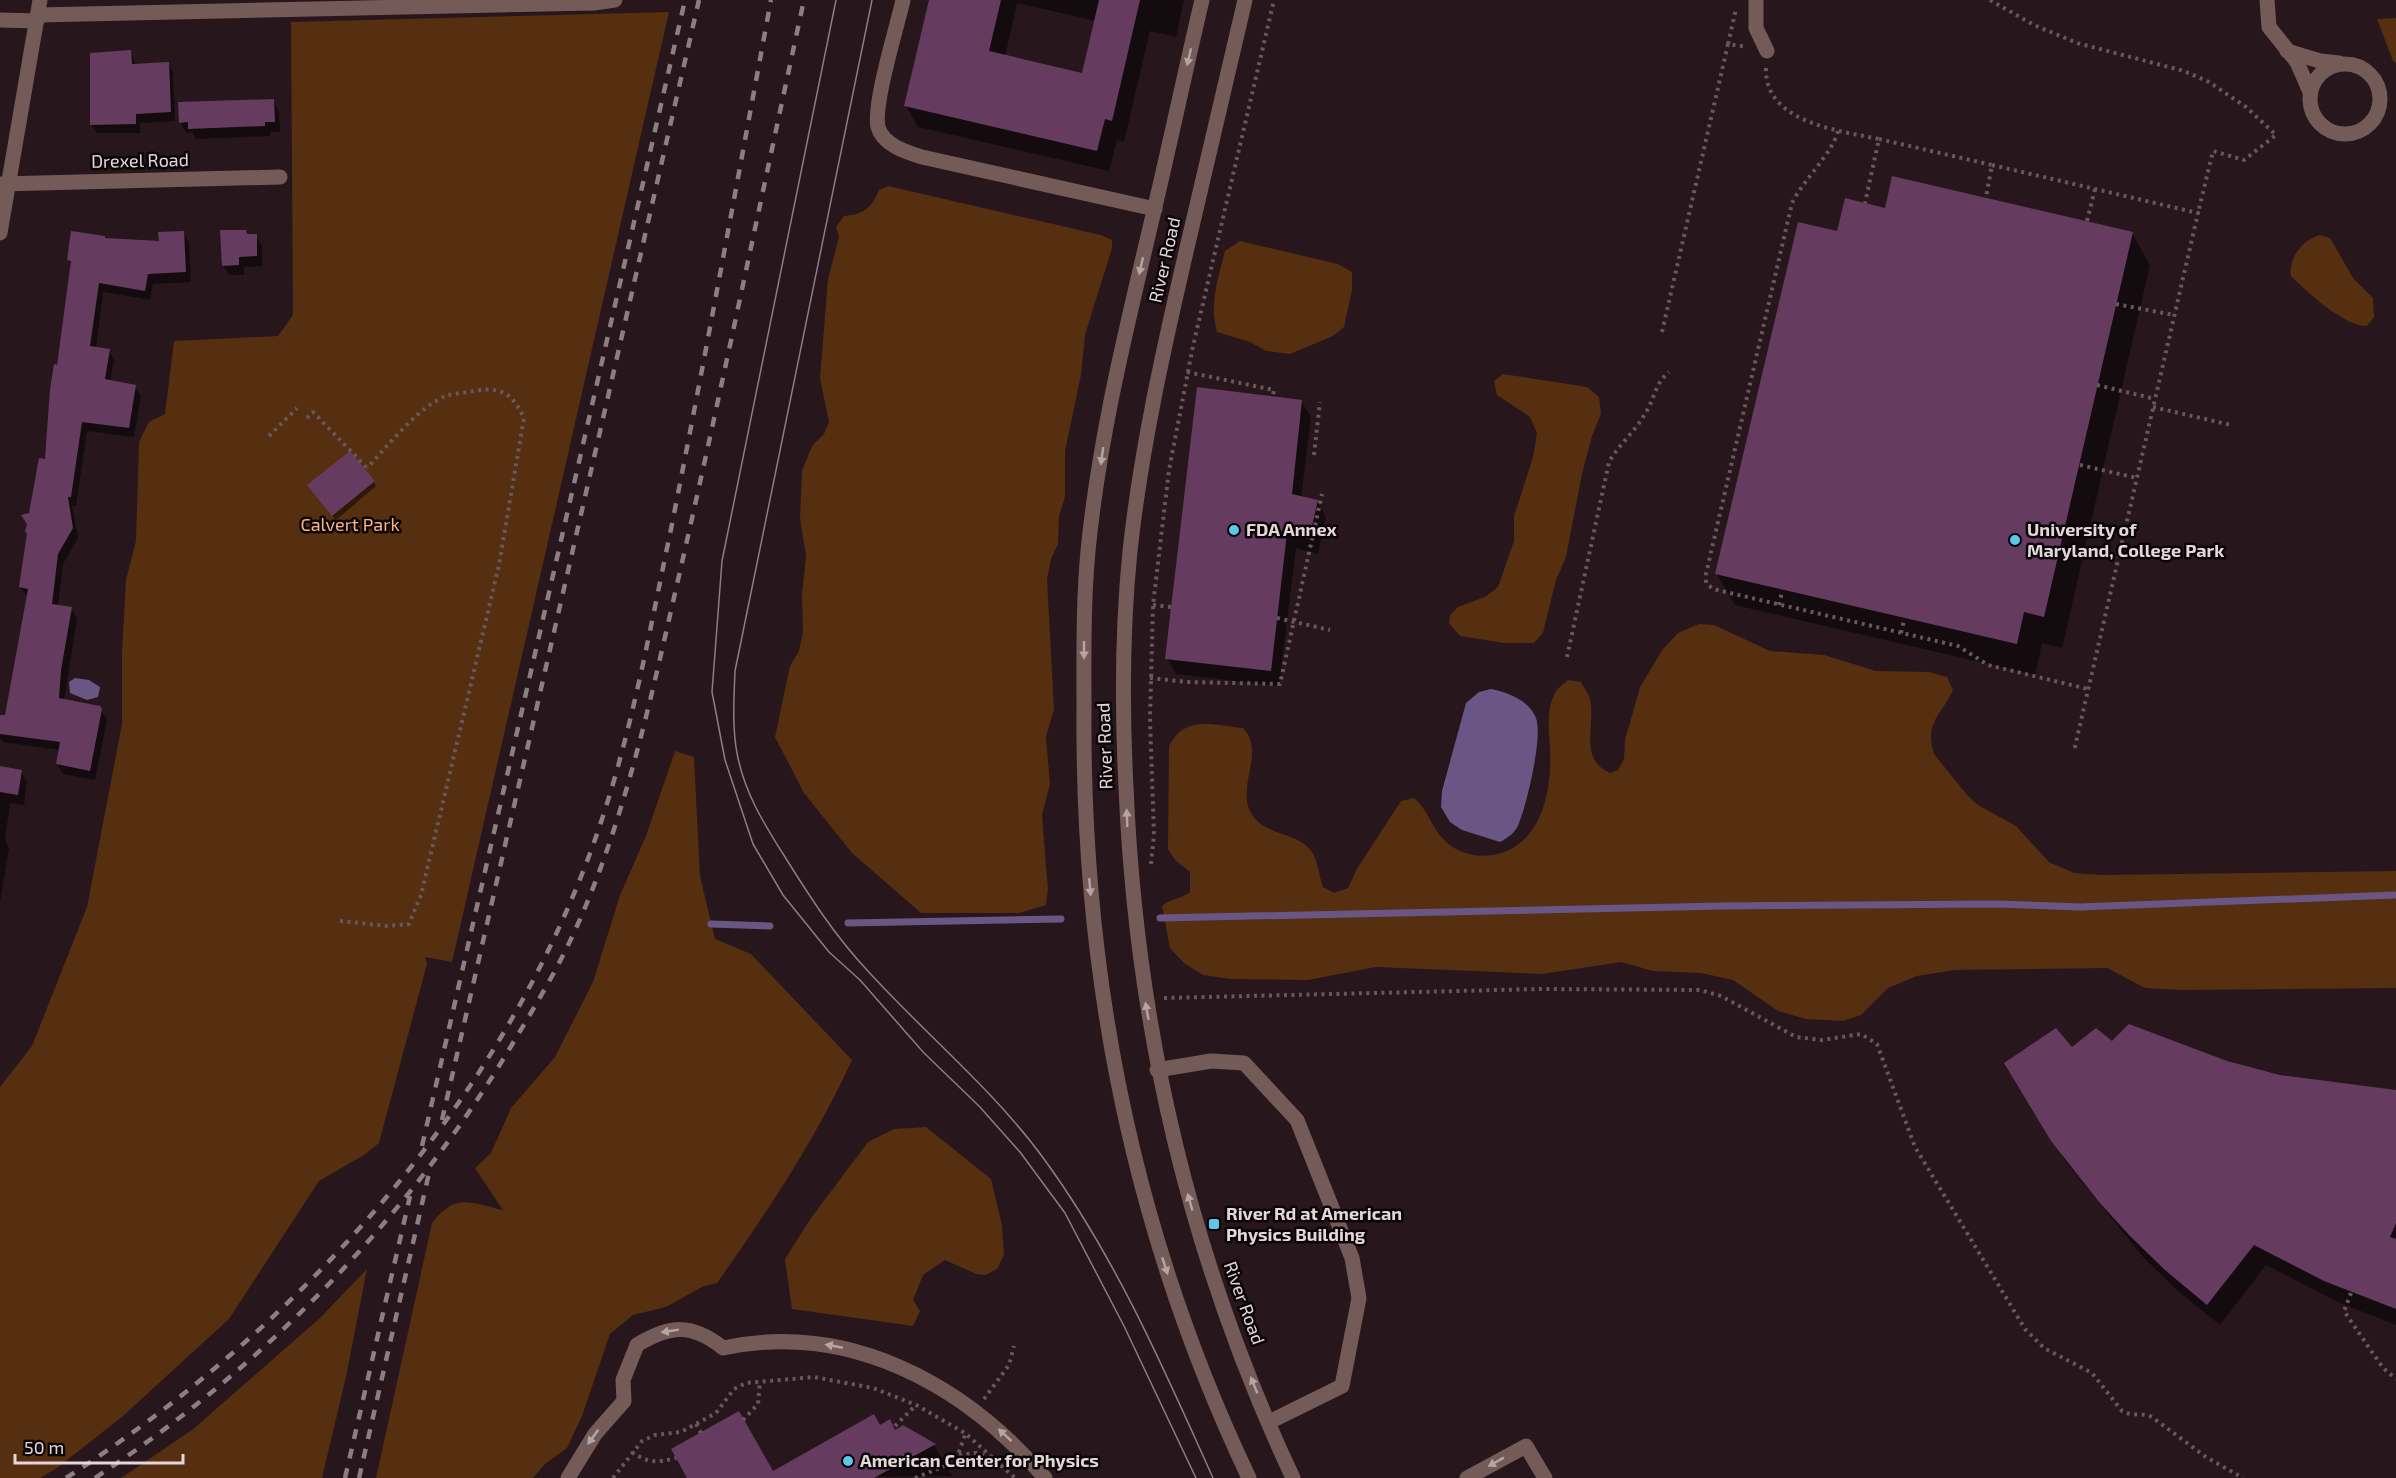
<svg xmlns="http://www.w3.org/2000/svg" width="2396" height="1478" viewBox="0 0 2396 1478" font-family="'Exo 2',sans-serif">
<rect width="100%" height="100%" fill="#27161c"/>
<!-- green -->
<g fill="#562e10">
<path d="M669,12L452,962L425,957L427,964L379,1143L364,1155L319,1181L229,1319L123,1416L57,1468L40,1478H0V1087L32,1046L87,907L122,724V651L126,580L136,541L139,442L149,422L165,414L174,341L278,336L293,315L291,22Z"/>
<path d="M2396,18V63L2393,61L2377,19Z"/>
<path d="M888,186L1101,235L1112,240V248L1085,335L1081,375L1065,451V497L1059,516L1058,544L1051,559L1047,579L1054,709L1046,737L1050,784L1042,815L1048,890L1046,905L1019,913H921L852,853L804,793L775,737L790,666L799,651L803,632L802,595L806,556L800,519L802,471L812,446L824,434L829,422L820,378L828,279L839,237L836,227L844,216C865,214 871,208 879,190Z"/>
<path d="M2320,235L2330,238L2353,278L2373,298L2374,317L2367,326C2345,327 2307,292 2291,276C2288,257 2304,239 2320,235Z"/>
<path d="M1240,241L1338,264L1352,272V290L1344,327L1333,336L1290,354L1266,351L1250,342L1217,332C1209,305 1218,278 1225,251Z"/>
<path d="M1503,374L1587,387L1599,397L1601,414L1592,436L1582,474L1566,557L1556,580L1543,633L1534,643H1504L1460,636L1449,623L1450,615L1458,607L1485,597L1498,587L1514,541V516L1533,457L1537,433L1530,417L1497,395L1494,381Z"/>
<path d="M1699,624L1714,625L1770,651L1824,655L1876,671L1929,672L1947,677L1953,690C1942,715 1924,722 1934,754L1968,796L1978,805L2016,826L2049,862L2074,873L2102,875L2396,871V988L2181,990L2145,988L2107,968L1955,970L1917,976L1888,988L1861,1015L1843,1021L1806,1019L1778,1011L1733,980L1701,973L1653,971L1621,962L1542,974L1376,967L1308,980L1230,979L1203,975L1184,963L1170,948L1162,906C1171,898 1181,899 1190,892V872L1175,860L1168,849L1169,746C1185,715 1212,725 1243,728C1266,752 1236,786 1251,813C1265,837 1298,831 1312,852C1318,861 1319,876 1323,887L1334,893L1348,888L1358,867L1401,801L1414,798C1432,813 1432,837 1458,850C1473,857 1491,858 1507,851C1545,834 1552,784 1550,747C1549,729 1546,710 1555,693C1558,687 1564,684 1568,680L1581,682C1584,688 1589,694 1590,699C1596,727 1578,758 1610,773L1618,770L1624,759L1625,740L1640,687L1663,649L1678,633Z"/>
<path d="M675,751L694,757L700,876L715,939L751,954L852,1060C816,1139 768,1211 717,1283L702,1287L666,1307L633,1315L610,1334L582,1416L567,1448L545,1464L533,1478H376L432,1223C456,1192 470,1203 503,1210L475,1168L491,1153L511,1108L555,1057L593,982L620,895L646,836Z"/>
<path d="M926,1127L991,1179L1002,1225L1004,1254L998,1268L986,1275L976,1274L945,1260L923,1275L913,1300L920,1311L913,1326L792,1309L785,1259L811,1218L868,1142L894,1129Z"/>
<path d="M367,1269L346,1377L322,1478H121L192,1430L320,1318Z"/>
</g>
<!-- water -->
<g fill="#6a5685">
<path d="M75,678L89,680L100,687L98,697L87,700L70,693L69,682Z"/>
<path d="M1491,689C1509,693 1529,700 1536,718C1543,737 1527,803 1519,823C1516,832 1508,838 1500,842L1462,830L1450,822L1441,807L1442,791L1466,703L1479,692Z"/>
</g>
<!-- shadow -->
<g fill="#0007" fill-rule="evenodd">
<path d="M930,0H1184L1176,37L1150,31L1124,142L1117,140L1109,171L918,127L906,106ZM1017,3L1096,21L1084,75L1005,57Z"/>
<path d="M130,51L136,65L168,63L173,72L175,121L140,123V133H97L91,124Z"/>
<path d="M273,101L279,111L280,132H270V136L196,139L192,132L186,133L180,122Z"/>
<path d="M1886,210L2132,233L2150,265L2062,648L2042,643L2035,675L1735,605L1717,574L1838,232Z"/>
<path d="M246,231L248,236H256L262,246V266L244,267V275H229L223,265Z"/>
<path d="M183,233L189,242L191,282L153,284L150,300L103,292L96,348L109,351L114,360L110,382L135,387L141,396L134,437L87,431L76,506H72L78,538L63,564L58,606L71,608L77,618L64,701L101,710L107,720L95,780L63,774L57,764L60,750L3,742L0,738V716L6,717L28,597L20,587L30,514L47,461L72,266L69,260L105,240L160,243Z"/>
<path d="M1301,401L1311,417L1301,498L1317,501L1326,517L1318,554L1296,548L1279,686L1176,674L1167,658Z"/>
<path d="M374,482L376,486L336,520L312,490Z"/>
<path d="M0,768L21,771L27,782L24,805L10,803L5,840L9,848L0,902Z"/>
<path d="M2112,1043L2227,1063L2327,1084L2396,1090V1325L2338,1302L2266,1265L2220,1325L2179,1292L2143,1257L2066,1162L2018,1085L2072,1049Z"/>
<path d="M903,1427L934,1445L952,1476L689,1478L773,1473L895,1432Z"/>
</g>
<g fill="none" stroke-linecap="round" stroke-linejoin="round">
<!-- stream -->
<g stroke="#6a5685" stroke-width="7">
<path d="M1160,918L1722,906L1996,904L2080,907L2396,895"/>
<path d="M848,923L1061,919"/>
<path d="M711,924L770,926"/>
</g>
</g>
<!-- building -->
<g fill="#653c60">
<path d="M929,0H1001L989,51L1082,73L1099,0H1140L1112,121L1105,119L1097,151L904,106Z"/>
<path d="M131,50L132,64L169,62L171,112L136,114V124L90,125V53Z"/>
<path d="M274,99L275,122H265V126L188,129V122L179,123L178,102Z"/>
<path d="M1892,176L2133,232L2044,617L2024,612L2017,644L1715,574L1798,222L1837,231L1845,198L1885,208Z"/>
<path d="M220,230H246L247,234H257V256L239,257V265L222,266Z"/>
<path d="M71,231L105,236V238L159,241L158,232L184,231L186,272L148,274L145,291L99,283L90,346L110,349L105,379L136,385L129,428L82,422L71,497H68L73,528L58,554L52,604L72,607L61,670L59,698L100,706L102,709L90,771L56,764L60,742L0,734V715H5L28,589L19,587L27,533L25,532L27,524L21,515L29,513L39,458L45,459L50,389L54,364L57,365L71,261L67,260Z"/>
<path d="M1197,387L1302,400L1292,494L1318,500L1309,539L1287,533L1271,671L1165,659Z"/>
<path d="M350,451L375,481L332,516L307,485Z"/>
<path d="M0,766L22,770L18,795L0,792Z"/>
<path d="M2129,1024L2227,1061L2280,1075L2396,1090V1223L2390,1237L2396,1239V1309L2324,1281L2254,1245L2207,1305L2165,1270L2129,1235L2099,1202L2051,1141L2004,1063L2056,1028L2072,1047L2096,1028L2112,1041Z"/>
<path d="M739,1411L773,1471L874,1414L880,1425L890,1419L895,1430L903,1425L936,1444L874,1478H687L671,1449Z"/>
</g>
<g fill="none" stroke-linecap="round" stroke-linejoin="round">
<!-- path -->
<g stroke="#67585d" stroke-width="4" stroke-dasharray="3 4.5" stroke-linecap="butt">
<path d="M1990,0L2034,25L2077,43L2184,71L2209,82L2246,107L2276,135L2244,160L2213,151L2198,213"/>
<path d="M1728,44L1736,9"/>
<path d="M1766,68C1764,123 1841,131 1879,139L1865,203"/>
<path d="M1838,131C1832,154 1804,179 1792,203L1706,574V583L1713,589L1958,646L1988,665L2088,689"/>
<path d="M1879,139L1992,165L1986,197"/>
<path d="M1992,165L2198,213L2074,751"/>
<path d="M2087,221L2095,189"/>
<path d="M2116,304L2174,315"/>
<path d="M1662,332L1728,44L1747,47"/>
<path d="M1187,372L1274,390L1273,396"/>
<path d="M2097,385L2155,399"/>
<path d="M2153,407L2231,425"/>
<path d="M307,418L313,412L367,468L365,471"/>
<path d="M269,436L297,408"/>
<path d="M1314,455L1320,402"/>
<path d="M2080,465L2137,478"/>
<path d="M1153,605L1171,607"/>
<path d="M1779,605L1782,592"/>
<path d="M1277,618L1330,630"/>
<path d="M1901,633L1904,620"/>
<path d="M1567,657L1609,462C1619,444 1636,431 1646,412C1655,398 1655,383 1669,372"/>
<path d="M1150,678L1187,682L1280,684L1322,494"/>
<path d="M1151,864L1154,835L1150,719L1153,605L1169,470L1193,346L1274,0"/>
<path d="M340,921L388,926L409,924L421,895L499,565L524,418C513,394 501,386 474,391C465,393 455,393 446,396C420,405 386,448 367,468"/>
<path d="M1164,998L1541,989L1700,990L1721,996L1796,1037L1822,1040L1861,1034L1877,1044L1915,1147L2025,1329L2044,1348L2092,1373L2122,1411C2132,1417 2142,1412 2152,1417L2206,1457L2243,1478"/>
<path d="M2351,1293L2344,1311L2383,1368L2396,1379"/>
<path d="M984,1399L1009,1365L1014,1346"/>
<path d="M743,1420L758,1404L760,1381"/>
<path d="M696,1424L701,1433"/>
<path d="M895,1426L916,1405"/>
<path d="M632,1452C647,1463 658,1463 676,1458"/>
<path d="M959,1455L976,1453L992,1458"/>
<path d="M613,1478L642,1441L655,1435L681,1432L716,1413L734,1389L746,1383L814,1377L873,1388L916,1405L965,1433L1015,1478"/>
<path d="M915,1478L952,1463L958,1455L966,1432"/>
</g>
<!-- minor -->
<g stroke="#755b58" stroke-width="15">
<path d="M903,0C897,27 873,104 878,127C883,145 906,152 922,157L1155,209"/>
<path d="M1202,0C1185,72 1170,144 1153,215C1127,326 1099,437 1088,551C1083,604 1084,658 1084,711C1082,978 1134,1236 1249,1478"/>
<path d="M1245,0C1225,84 1206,168 1186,252C1163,351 1141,450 1130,551C1122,630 1122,709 1126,787C1136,1028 1190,1259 1293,1478"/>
<path d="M1756,0V28L1767,51"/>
<path d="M2267,0L2269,27L2297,62L2310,92"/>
<path d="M38,15L594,3L615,0"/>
<path d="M0,20L37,21"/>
<path d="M2287,51L2320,61L2339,63"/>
<circle cx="2345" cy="99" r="35"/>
<path d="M0,184L280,177"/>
<path d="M0,233L40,0"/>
<path d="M1157,1070L1211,1061L1244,1063L1297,1120L1352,1258L1359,1298L1342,1386L1269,1422"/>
<path d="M568,1478L595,1434L624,1401L623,1380L637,1345C670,1325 692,1323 723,1348C849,1321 964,1384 1045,1478"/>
<path d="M1467,1478L1526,1446L1545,1478"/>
</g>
<!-- tram -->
<g stroke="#8c7e83" stroke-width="1.5">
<path d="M836,0L722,561L712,692L725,760L753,844L783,895L829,952L860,980L924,1053L979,1106L1020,1152L1065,1213L1124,1326L1196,1478"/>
<path d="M872,0L735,671C734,698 732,727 737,753C744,792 764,824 785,857C810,897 835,936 867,970C925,1034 993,1089 1044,1159C1115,1256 1164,1369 1213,1478"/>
</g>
<!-- rail -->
<g stroke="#8c7e83" stroke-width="4.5" stroke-dasharray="10 10" stroke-linecap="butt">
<path d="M442,1120L699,0"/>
<path d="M422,1146L685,0"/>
<path d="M66,1478C291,1333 486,1120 584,869C627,760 647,643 671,529C706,353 738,177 771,0"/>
<path d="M95,1478C262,1368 403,1224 507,1053C532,1011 557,971 577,926C628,812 653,688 681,567C724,378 763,189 804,0"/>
<path d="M345,1478L410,1196"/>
<path d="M359,1478L430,1169"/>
</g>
</g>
<!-- one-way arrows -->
<defs><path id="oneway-solid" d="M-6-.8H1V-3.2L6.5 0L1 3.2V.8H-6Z" transform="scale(1.5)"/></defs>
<g fill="#b7a5a6">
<use href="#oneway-solid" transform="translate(1189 57) rotate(103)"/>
<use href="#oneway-solid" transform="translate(1141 266) rotate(103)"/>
<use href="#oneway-solid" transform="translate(1102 456) rotate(98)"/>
<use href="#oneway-solid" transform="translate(1084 650) rotate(90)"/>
<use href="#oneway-solid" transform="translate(1127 818) rotate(-92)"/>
<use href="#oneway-solid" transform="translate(1090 887) rotate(85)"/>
<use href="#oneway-solid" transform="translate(1147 1011) rotate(-100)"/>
<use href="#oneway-solid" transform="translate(1190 1202) rotate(-106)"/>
<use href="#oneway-solid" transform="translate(1165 1266) rotate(72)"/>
<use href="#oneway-solid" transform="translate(670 1331) rotate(171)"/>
<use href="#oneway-solid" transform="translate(834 1346) rotate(-169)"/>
<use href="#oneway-solid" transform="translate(1254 1385) rotate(-112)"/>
<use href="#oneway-solid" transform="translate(1005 1435) rotate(-137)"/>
<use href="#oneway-solid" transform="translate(593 1437) rotate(126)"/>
<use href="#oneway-solid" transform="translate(1496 1462) rotate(151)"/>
</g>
<!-- markers -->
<g fill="#5cc7e8" stroke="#0b0507" stroke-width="2">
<circle cx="1234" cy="530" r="6"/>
<circle cx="2015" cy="540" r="6"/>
<rect x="1208" y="1218" width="12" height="12" rx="3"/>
<circle cx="848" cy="1461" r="6"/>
</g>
<g text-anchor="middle" stroke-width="5" stroke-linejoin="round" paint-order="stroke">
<!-- street labels -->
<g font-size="18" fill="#e3d7da" stroke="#0b0507">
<text transform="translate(140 161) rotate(-1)" y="6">Drexel Road</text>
<text transform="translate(1165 260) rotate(-77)" y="6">River Road</text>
<text transform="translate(1105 746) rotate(-92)" y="6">River Road</text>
<text transform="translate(1244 1303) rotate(70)" y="6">River Road</text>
</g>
<!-- park labels -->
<g font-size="18" fill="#fdb482" stroke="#0b0507">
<text x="350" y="531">Calvert Park</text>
</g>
<!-- poi labels -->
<g font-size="18" font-weight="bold" fill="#e3d7da" stroke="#0b0507" text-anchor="start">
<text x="1246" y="536">FDA Annex</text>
<text x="2027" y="536">University of<tspan x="2027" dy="21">Maryland, College Park</tspan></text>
<text x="1226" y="1220">River Rd at American<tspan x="1226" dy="21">Physics Building</tspan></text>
<text x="860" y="1467">American Center for Physics</text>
</g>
</g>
<!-- scale -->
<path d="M15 1454v9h168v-9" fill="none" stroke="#e3d7da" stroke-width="3"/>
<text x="24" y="1454" font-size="18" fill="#e3d7da" stroke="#0b0507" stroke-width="4.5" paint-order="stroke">50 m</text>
</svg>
